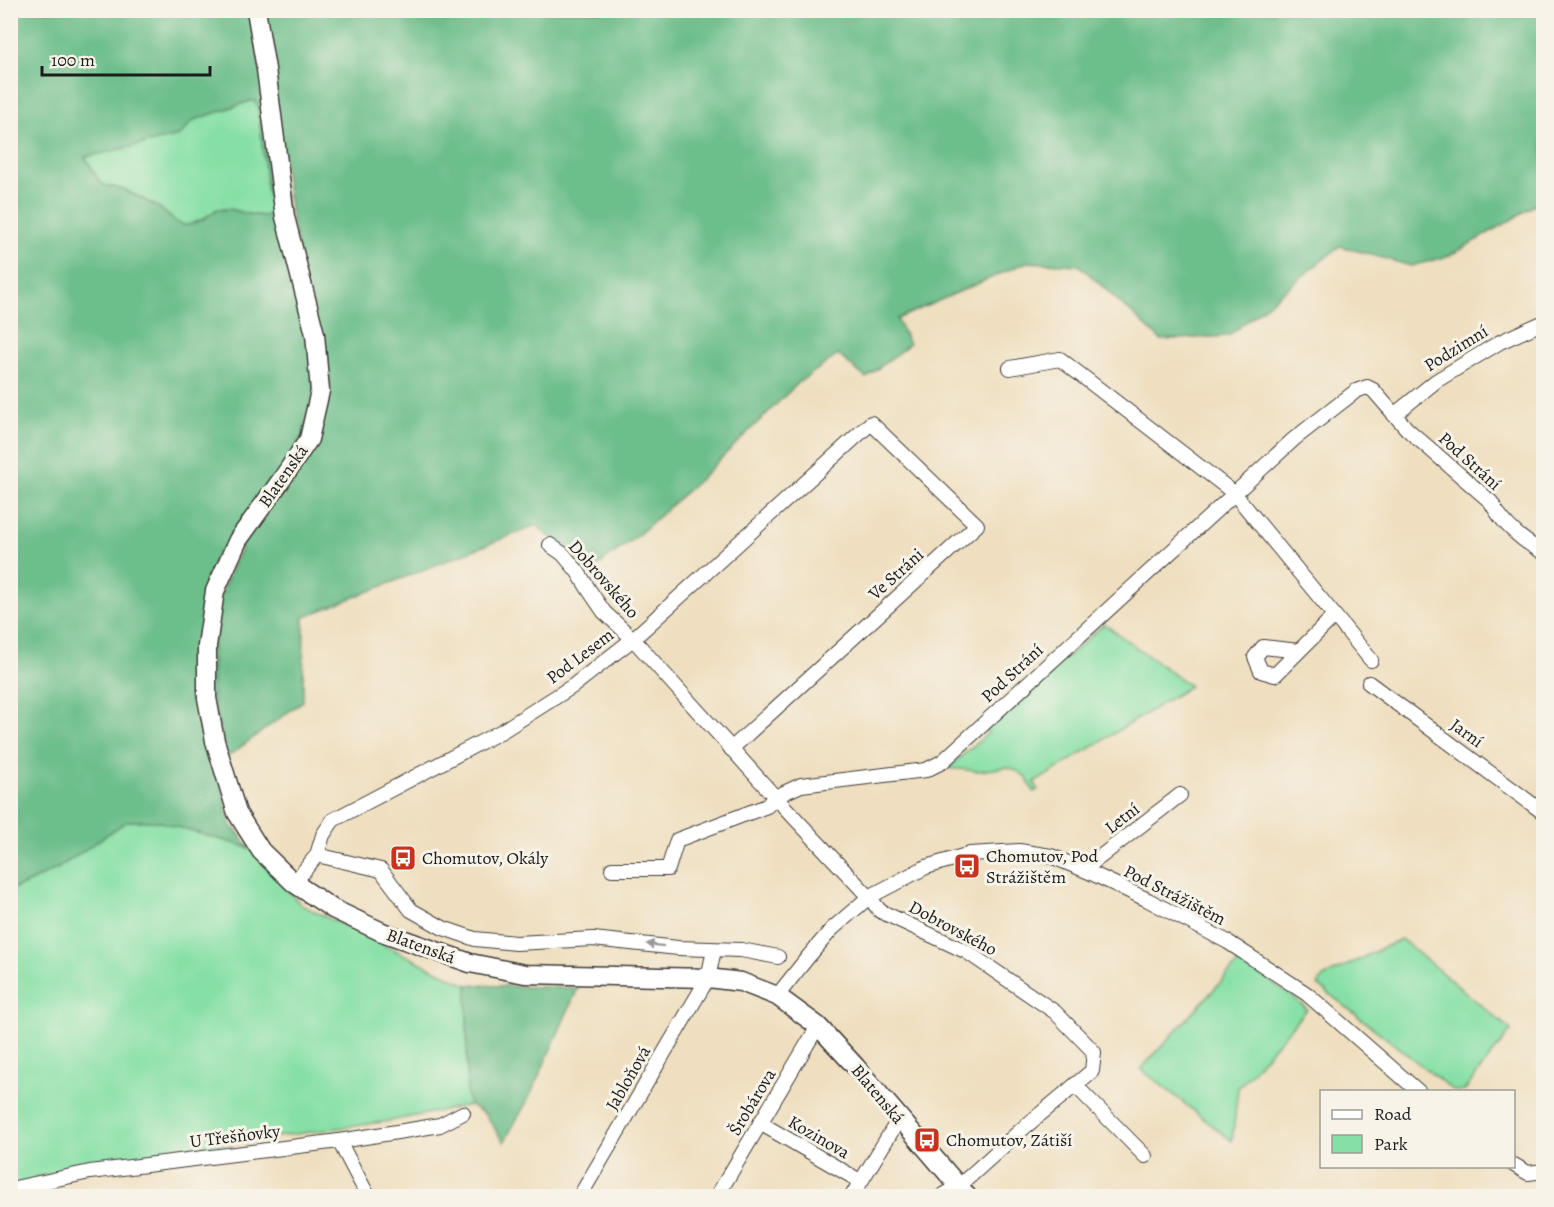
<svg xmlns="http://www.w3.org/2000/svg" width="1554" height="1207" viewBox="0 0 1554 1207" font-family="Alegreya,serif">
<rect width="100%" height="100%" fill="#f7f3e8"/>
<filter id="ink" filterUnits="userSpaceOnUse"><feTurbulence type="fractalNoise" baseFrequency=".0167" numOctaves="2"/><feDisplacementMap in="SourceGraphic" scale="12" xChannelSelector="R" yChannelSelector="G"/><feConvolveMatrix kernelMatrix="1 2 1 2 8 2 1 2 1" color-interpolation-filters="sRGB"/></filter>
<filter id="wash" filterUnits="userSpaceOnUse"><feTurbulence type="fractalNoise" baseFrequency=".008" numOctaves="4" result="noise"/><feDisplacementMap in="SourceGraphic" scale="24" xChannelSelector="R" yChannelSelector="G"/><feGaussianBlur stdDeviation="1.35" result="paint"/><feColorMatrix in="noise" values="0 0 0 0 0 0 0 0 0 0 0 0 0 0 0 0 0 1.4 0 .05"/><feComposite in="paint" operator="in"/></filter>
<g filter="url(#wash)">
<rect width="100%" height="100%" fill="#efdfc0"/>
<!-- green -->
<g fill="#86e0a5" stroke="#517e60" stroke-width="1.5">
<path d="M250,101H255L258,106L267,189L272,210L266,216L252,215L230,209H217L203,219L189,225H183L176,222L158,207L125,190L104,185L100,182L85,157L178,136L194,120Z"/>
<path d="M1104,624L1190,686L1034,783L1038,789L1034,792L1026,777L1016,770L1008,767L978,771L948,768L988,733L986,730Z"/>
<path d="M127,821H157L250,848L301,905L467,985V1095L470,1105L390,1121L217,1145L35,1177L40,1193L11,1196V889L19,887L58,868Z"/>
<path d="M1401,939L1511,1030L1464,1091H1454L1318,985L1323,977Z"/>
<path d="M1240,961L1293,997L1307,1009L1238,1088L1232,1141L1141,1069Z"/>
</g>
<!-- forest -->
<g fill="#6cbe8a" stroke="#446d53" stroke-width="1.5" fill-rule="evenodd">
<path d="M11,11H250L309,335L314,391L303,436L210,589L219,773L230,823L250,848L157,821H127L58,868L19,887L11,889ZM250,101H255L258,106L267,189L272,210L266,216L252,215L230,209L217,210L203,219L189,225H183L176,222L158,207L125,190L104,185L100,182L85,157L179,136L194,120Z"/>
<path d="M262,11H1543V199L1511,220L1449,256L1411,266L1340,246L1228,336L1161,340L1079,265L1027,262L897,319L909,344L866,378L838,355L798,383L700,479L637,536L587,574L537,525L304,617L303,701L226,758L213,698V646L221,593L243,543L326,391L291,215Z"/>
<path d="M467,985L578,988L529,1098L504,1142L485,1114L470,1105L467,1095Z"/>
</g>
</g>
<g filter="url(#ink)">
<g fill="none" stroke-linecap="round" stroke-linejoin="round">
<defs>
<g id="street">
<path d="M1010,368L1060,359L1234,493L1371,660"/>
<path d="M1394,415L1436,381L1500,342L1544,322"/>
<path d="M550,545L563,554L578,572L589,590L604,612L633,639L775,797L869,897L880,911L967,952L1055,1012L1094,1052L1092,1071L1020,1131L958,1187L942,1196"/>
<path d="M1299,651L1263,647L1255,657L1261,671L1275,675L1334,616"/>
<path d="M1369,683L1544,813"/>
<path d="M317,855L381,870L411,910L443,928L475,939L516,943L593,939L678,948L741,950L778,957"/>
<path d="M612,869H668L677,840L767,806L775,797L801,785L926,770L942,762L1294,439L1356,391L1367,387L1373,390L1407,429L1491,502C1503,525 1521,540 1544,553"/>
<path d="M1087,871L1091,864L1180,795"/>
<path d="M294,883L317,855L323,835L333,820L502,731L573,686L633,639L871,423L977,525L731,749"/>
<path d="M777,996L808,957L832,929L869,897L926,867L970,854L1019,851L1051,856L1087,871L1148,900L1228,942L1307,994L1419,1092"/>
<path d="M1075,1085L1145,1156"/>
<path d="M760,1123L860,1181"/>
<path d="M339,1141L368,1196"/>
<path d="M1514,1165L1528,1173L1544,1171"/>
<path d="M10,1189L90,1172L339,1141L410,1130L440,1125L463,1113"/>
<path d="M580,1196L708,978L714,950"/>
<path d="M717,1196L818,1026"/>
<path d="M852,1196L899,1119"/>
</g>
<path id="secondary" d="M256,10L266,69L285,217L315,334L320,391L309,439L282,479L238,540L215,591L207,646V698L215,741L237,813L261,851L294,883L333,909L382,932L470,963L525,974L708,978L741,982L777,996L818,1026L856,1067L967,1196"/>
</defs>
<!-- street casing -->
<use href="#street" stroke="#3c3935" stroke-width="16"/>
<!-- secondary casing -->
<use href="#secondary" stroke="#3c3935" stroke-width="21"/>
<!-- street -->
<use href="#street" stroke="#fff" stroke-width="14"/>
<!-- secondary -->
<use href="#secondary" stroke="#fff" stroke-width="18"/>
</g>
<!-- one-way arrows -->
<defs><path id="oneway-solid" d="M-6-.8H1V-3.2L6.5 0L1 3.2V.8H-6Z" transform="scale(1.5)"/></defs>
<use fill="#999" href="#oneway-solid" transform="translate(655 945) rotate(-173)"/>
</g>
<!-- icons -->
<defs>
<symbol id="bus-square" viewBox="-11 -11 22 22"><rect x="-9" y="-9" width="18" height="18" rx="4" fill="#c8321e" stroke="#f7f3e8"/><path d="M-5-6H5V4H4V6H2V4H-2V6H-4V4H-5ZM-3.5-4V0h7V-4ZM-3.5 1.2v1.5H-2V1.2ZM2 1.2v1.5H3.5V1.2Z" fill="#fff"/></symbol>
</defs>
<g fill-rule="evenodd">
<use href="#bus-square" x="388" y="843" width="30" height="30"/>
<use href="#bus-square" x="952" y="851" width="30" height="30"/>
<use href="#bus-square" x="912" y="1125" width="30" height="30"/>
</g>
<g text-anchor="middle" stroke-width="6" stroke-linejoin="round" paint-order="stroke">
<!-- street labels -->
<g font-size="18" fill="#1c1c1c" stroke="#f7f3e8">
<text transform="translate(1456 348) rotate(-32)" y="6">Podzimní</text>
<text transform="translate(1470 461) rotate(42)" y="6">Pod Strání</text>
<text transform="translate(283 476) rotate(-55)" y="6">Blatenská</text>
<text transform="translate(896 574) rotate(-42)" y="6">Ve Stráni</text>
<text transform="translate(604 579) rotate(49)" y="6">Dobrovského</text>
<text transform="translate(580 656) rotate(-37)" y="6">Pod Lesem</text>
<text transform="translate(1012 673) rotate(-43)" y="6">Pod Strání</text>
<text transform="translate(1467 733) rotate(36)" y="6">Jarní</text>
<text transform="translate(1122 818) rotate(-38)" y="6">Letní</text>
<text transform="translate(1175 895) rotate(27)" y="6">Pod Strážištěm</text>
<text transform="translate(953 928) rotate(28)" y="6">Dobrovského</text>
<text transform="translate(421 946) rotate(20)" y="6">Blatenská</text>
<text transform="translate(628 1078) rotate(-60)" y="6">Jabloňová</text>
<text transform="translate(878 1094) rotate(50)" y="6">Blatenská</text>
<text transform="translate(752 1102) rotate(-59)" y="6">Šrobárova</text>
<text transform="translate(235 1136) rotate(-7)" y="6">U Třešňovky</text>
<text transform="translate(819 1137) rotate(30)" y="6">Kozinova</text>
</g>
<!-- poi labels -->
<g font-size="18" fill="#1c1c1c" stroke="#f7f3e8" text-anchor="start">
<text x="986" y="862">Chomutov, Pod<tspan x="986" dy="21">Strážištěm</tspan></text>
<text x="422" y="864">Chomutov, Okály</text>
<text x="946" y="1146">Chomutov, Zátiší</text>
</g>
</g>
<!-- margin -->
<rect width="1554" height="1207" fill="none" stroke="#f7f3e8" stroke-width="36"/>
<!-- legend -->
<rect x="1320" y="1090" width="195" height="78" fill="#f7f3e8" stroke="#9f9d96" stroke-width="1.5"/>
<rect x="1332" y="1110" width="30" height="9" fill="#ffffff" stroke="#9f9d96" stroke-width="1.5"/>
<text x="1374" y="1120" font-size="18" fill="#1c1c1c">Road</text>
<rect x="1332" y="1135" width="30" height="18" fill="#86e0a5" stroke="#9f9d96" stroke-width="1.5"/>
<text x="1374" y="1150" font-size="18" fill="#1c1c1c">Park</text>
<!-- scale -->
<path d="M42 66v9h168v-9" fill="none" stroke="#1c1c1c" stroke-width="3"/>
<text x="51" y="66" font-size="18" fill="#1c1c1c" stroke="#f7f3e8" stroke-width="4.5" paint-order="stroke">100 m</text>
</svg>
